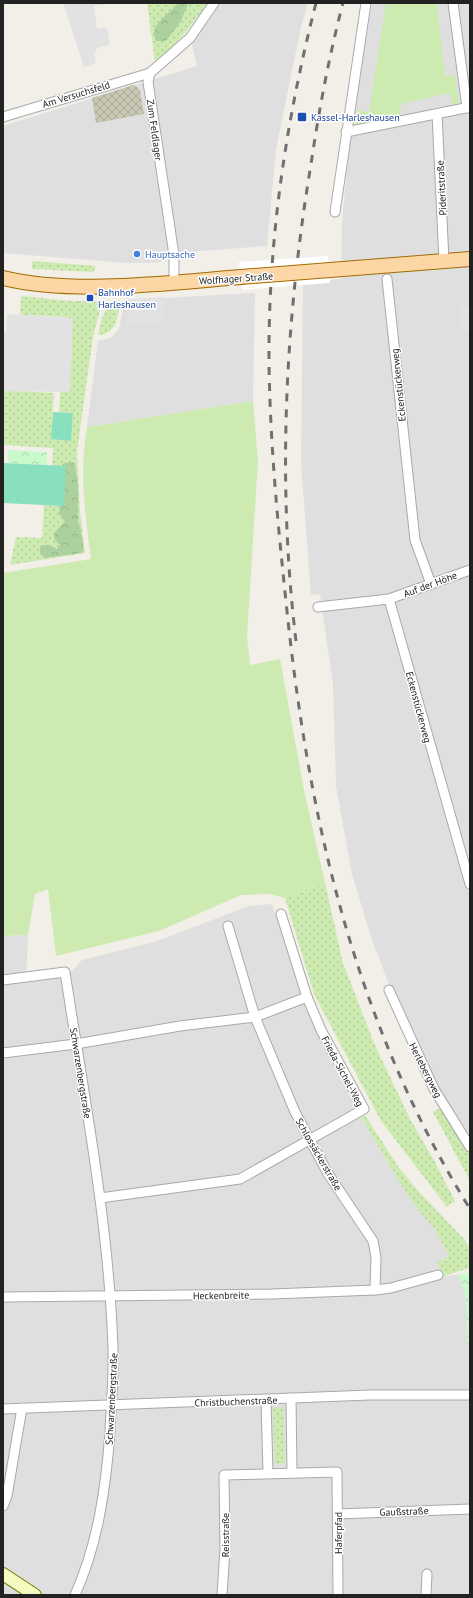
<svg xmlns="http://www.w3.org/2000/svg" width="473" height="1598" viewBox="0 0 473 1598" font-family="'PT Sans',sans-serif">
<defs>
<pattern id="construction-cross-hatch" width="8" height="8" patternUnits="userSpaceOnUse"><rect width="8" height="8" fill="#c7c7b4"/><path d="M0 0l8 8M0 8l8-8" fill="none" stroke="#abab9a"/></pattern>
<pattern id="grass-dots" width="8" height="8" patternUnits="userSpaceOnUse"><rect width="8" height="8" fill="#cdebb0"/><path d="M2 2h.1M6 6h.1" fill="none" stroke="#b0c997" stroke-width="1.8" stroke-linecap="round"/></pattern>
<pattern id="forest-crowns" width="20" height="18" patternUnits="userSpaceOnUse"><rect width="20" height="18" fill="#add19e"/><path d="M2 6a3 3 0 1 1 6 0M12 15a3 3 0 1 1 6 0" fill="none" stroke="#95b388"/></pattern>
<pattern id="park-crowns" width="20" height="18" patternUnits="userSpaceOnUse"><rect width="20" height="18" fill="#c8facc"/><path d="M2 6a3 3 0 1 1 6 0M12 15a3 3 0 1 1 6 0" fill="none" stroke="#acd6af"/></pattern>
</defs>
<rect width="100%" height="100%" fill="#f2efe9"/>
<!-- residential -->
<g fill="#e0dfdf">
<path d="M221,3H308L301,27L276,149L267,246L165,254L166,262L126,263L3,253V126L197,66L192,44Z"/>
<path d="M372,3H470V1140L438,1092L395,1000L372,940L352,874L336,786L333,684L320,594L311,595L301,463L303,282L341,279L342,222L351,125Z"/>
<path d="M255,293L253,401L87,427L98,341L111,338L119,329L125,300Z"/>
<path d="M272,904L302,999L361,1117L403,1188L420,1212L435,1228L449,1256L437,1262L443,1276L470,1274V1595H3V936L28,935L26,980L70,973L82,960L157,941L249,906Z"/>
</g>
<!-- construction -->
<path fill="url(#construction-cross-hatch)" d="M133,85L137,87L140,91L144,114L96,123L92,98Z"/>
<!-- grass -->
<g fill="url(#grass-dots)">
<path d="M147,3H207C192,25 177,45 155,62Z"/>
<path d="M32,261L96,266L93,272L32,269Z"/>
<path d="M21,296L70,301H102L93,337L77,451L80,510L85,553L10,565L16,537L42,538L44,505L64,506L66,466H52L53,448L3,445V391L13,383L18,391L54,393L51,439L71,440L73,413L59,412L64,317L28,315V324L20,320Z"/>
<path d="M120,302C117,318 117,334 98,335C102,319 102,307 120,302Z"/>
<path d="M325,883L343,963L374,1043L410,1119L436,1164L455,1201L447,1207L381,1121L314,994L285,898Z"/>
<path d="M440,1108L470,1151V1181L433,1112Z"/>
<path d="M365,1115L397,1165L420,1193L464,1239L470,1248V1268L443,1276L437,1262L449,1256L435,1229L420,1212L403,1188L361,1117Z"/>
<path d="M283,1407L285,1463L275,1464L273,1408Z"/>
</g>
<!-- forest -->
<g fill="url(#forest-crowns)">
<path d="M178,3H188L181,21L166,41H156C148,25 168,16 178,3Z"/>
<path d="M70,462L75,463L78,487V521L80,527L84,550L82,553L45,558L40,554V547C46,543 51,546 57,549L60,545L54,539L55,532L65,521L59,514L62,464Z"/>
</g>
<!-- park -->
<g fill="url(#park-crowns)">
<path d="M8,450L47,452V465L8,463Z"/>
<path d="M470,1272V1341H467L466,1299L459,1275Z"/>
</g>
<!-- garden -->
<g fill="#cdebb0">
<path d="M386,3H437L445,76L455,75L459,104L453,105L450,93L401,104L400,117L357,126L355,124L357,110L369,112Z"/>
<path d="M253,401L258,461L247,636L250,665L280,659L304,790L325,883L285,898L270,894L241,895L159,931L56,956L48,889L35,894L28,935L3,936V573L91,559C85,515 79,471 87,427Z"/>
</g>
<!-- pitch -->
<g fill="#88e0be">
<path d="M53,412L73,413L71,441L51,439Z"/>
<path d="M3,463L66,466L64,506L3,503Z"/>
</g>
<!-- parking -->
<g fill="#e2e2e2">
<path d="M63,3H113L94,6L97,28L107,27L110,45L97,48L94,55L96,63L84,67Z"/>
<path d="M164,297L162,325L127,324L128,299Z"/>
<path d="M470,307V331H461L460,308Z"/>
<path d="M7,314L73,318L70,392L3,391V332H6Z"/>
</g>
<!-- pier -->
<path fill="#fff" d="M328,256L330,283L242,290L239,262Z"/>
<g fill="none" stroke-linecap="round" stroke-linejoin="round">
<defs>
<g id="minor">
<path d="M453,3L467,108"/>
<path d="M437,114L444,261"/>
<path d="M3,117L150,73"/>
<path d="M346,132L470,107"/>
<path d="M335,212L366,3"/>
<path d="M387,279L415,540L431,584"/>
<path d="M174,282V255L148,82L150,73L190,38L214,3"/>
<path d="M389,599L470,884"/>
<path d="M318,607L389,599L470,570"/>
<path d="M228,926L255,1017L295,1112L327,1172L373,1241L376,1257L375,1290"/>
<path d="M3,980L65,972C84,1097 109,1223 113,1349C114,1377 111,1404 110,1432C106,1487 98,1544 75,1595"/>
<path d="M389,990L434,1089L470,1147"/>
<path d="M3,1053L76,1044L180,1026L255,1017L307,997"/>
<path d="M100,1198L240,1179L364,1109L321,1030L307,997L281,914"/>
<path d="M3,1297L272,1294L375,1290L391,1288L438,1275"/>
<path d="M291,1398L292,1473"/>
<path d="M266,1400L268,1473"/>
<path d="M3,1409L370,1395H470"/>
<path d="M3,1506L7,1496L22,1408"/>
<path d="M338,1514L470,1509"/>
<path d="M222,1595L225,1549L224,1475L337,1472L338,1595"/>
<path d="M426,1595L427,1574"/>
</g>
<path id="secondary" d="M3,1574L35,1595"/>
<g id="primary">
<path d="M330,270L470,259"/>
<path d="M3,278C74,295 167,283 241,277"/>
</g>
</defs>
<!-- minor casing -->
<use href="#minor" stroke="#a9a9a9" stroke-width="11"/>
<!-- secondary casing -->
<use href="#secondary" stroke="#707d05" stroke-width="14"/>
<!-- primary casing -->
<use href="#primary" stroke="#a06b00" stroke-width="16"/>
<!-- minor -->
<use href="#minor" stroke="#fff" stroke-width="9"/>
<!-- secondary -->
<use href="#secondary" stroke="#f7fabf" stroke-width="12"/>
<!-- primary -->
<use href="#primary" stroke="#fcd6a4" stroke-width="14"/>
<!-- rail -->
<g stroke="#707070" stroke-width="3" stroke-dasharray="8 8" stroke-linecap="butt">
<path d="M316,3C286,120 268,240 269,362C270,439 277,516 285,592C307,813 352,1018 470,1209"/>
<path d="M296,641C277,483 285,321 311,164C319,110 329,56 343,3"/>
</g>
<defs>
<path id="primary-bridge" d="M241,277L330,270"/>
</defs>
<!-- primary-bridge casing -->
<use href="#primary-bridge" stroke="#a06b00" stroke-width="16" stroke-linecap="butt"/>
<!-- primary-bridge -->
<use href="#primary-bridge" stroke="#fcd6a4" stroke-width="14"/>
</g>
<!-- markers -->
<g fill="#1a4fb4" stroke="#fff" stroke-width="1.5">
<rect x="297" y="112" width="10" height="10" rx="2"/>
<rect x="86" y="294" width="8" height="8" rx="2"/>
</g>
<circle fill="#3f7fe0" stroke="#fff" stroke-width="1.5" cx="137" cy="254" r="4"/>
<g text-anchor="middle" stroke-width="3" stroke-linejoin="round" paint-order="stroke">
<!-- street labels -->
<g font-size="10" fill="#222" stroke="#fff">
<text transform="translate(76 94) rotate(-17)" y="4">Am Versuchsfeld</text>
<text transform="translate(155 130) rotate(82)" y="4">Zum Feldlager</text>
<text transform="translate(441 188) rotate(-93)" y="4">Pideritstraße</text>
<text transform="translate(236 278) rotate(-4)" y="4">Wolfhager Straße</text>
<text transform="translate(398 385) rotate(-96)" y="4">Eckenstückerweg</text>
<text transform="translate(430 584) rotate(-20)" y="4">Auf der Höhe</text>
<text transform="translate(419 707) rotate(75)" y="4">Eckenstückerweg</text>
<text transform="translate(426 1070) rotate(63)" y="4">Herlebergweg</text>
<text transform="translate(343 1071) rotate(62)" y="4">Frieda-Sichel-Weg</text>
<text transform="translate(81 1073) rotate(81)" y="4">Schwarzenbergstraße</text>
<text transform="translate(319 1154) rotate(60)" y="4">Schlossäckerstraße</text>
<text transform="translate(221 1295) rotate(-1)" y="4">Heckenbreite</text>
<text transform="translate(111 1399) rotate(-87)" y="4">Schwarzenbergstraße</text>
<text transform="translate(236 1401) rotate(-2)" y="4">Christbuchenstraße</text>
<text transform="translate(404 1511) rotate(-2)" y="4">Gaußstraße</text>
<text transform="translate(338 1533) rotate(-90)" y="4">Haferpfad</text>
<text transform="translate(225 1535) rotate(-90)" y="4">Reisstraße</text>
</g>
<!-- transit labels -->
<g font-size="10" fill="#164399" stroke="#fff" text-anchor="start">
<text x="311" y="121">Kassel-Harleshausen</text>
<text x="98" y="296">Bahnhof<tspan x="98" dy="12">Harleshausen</tspan></text>
</g>
<!-- shop labels -->
<g font-size="10" fill="#366cbe" stroke="#fff" text-anchor="start">
<text x="145" y="258">Hauptsache</text>
</g>
</g>
<!-- border -->
<rect width="473" height="1598" fill="none" stroke="#222222" stroke-width="8"/>
</svg>
